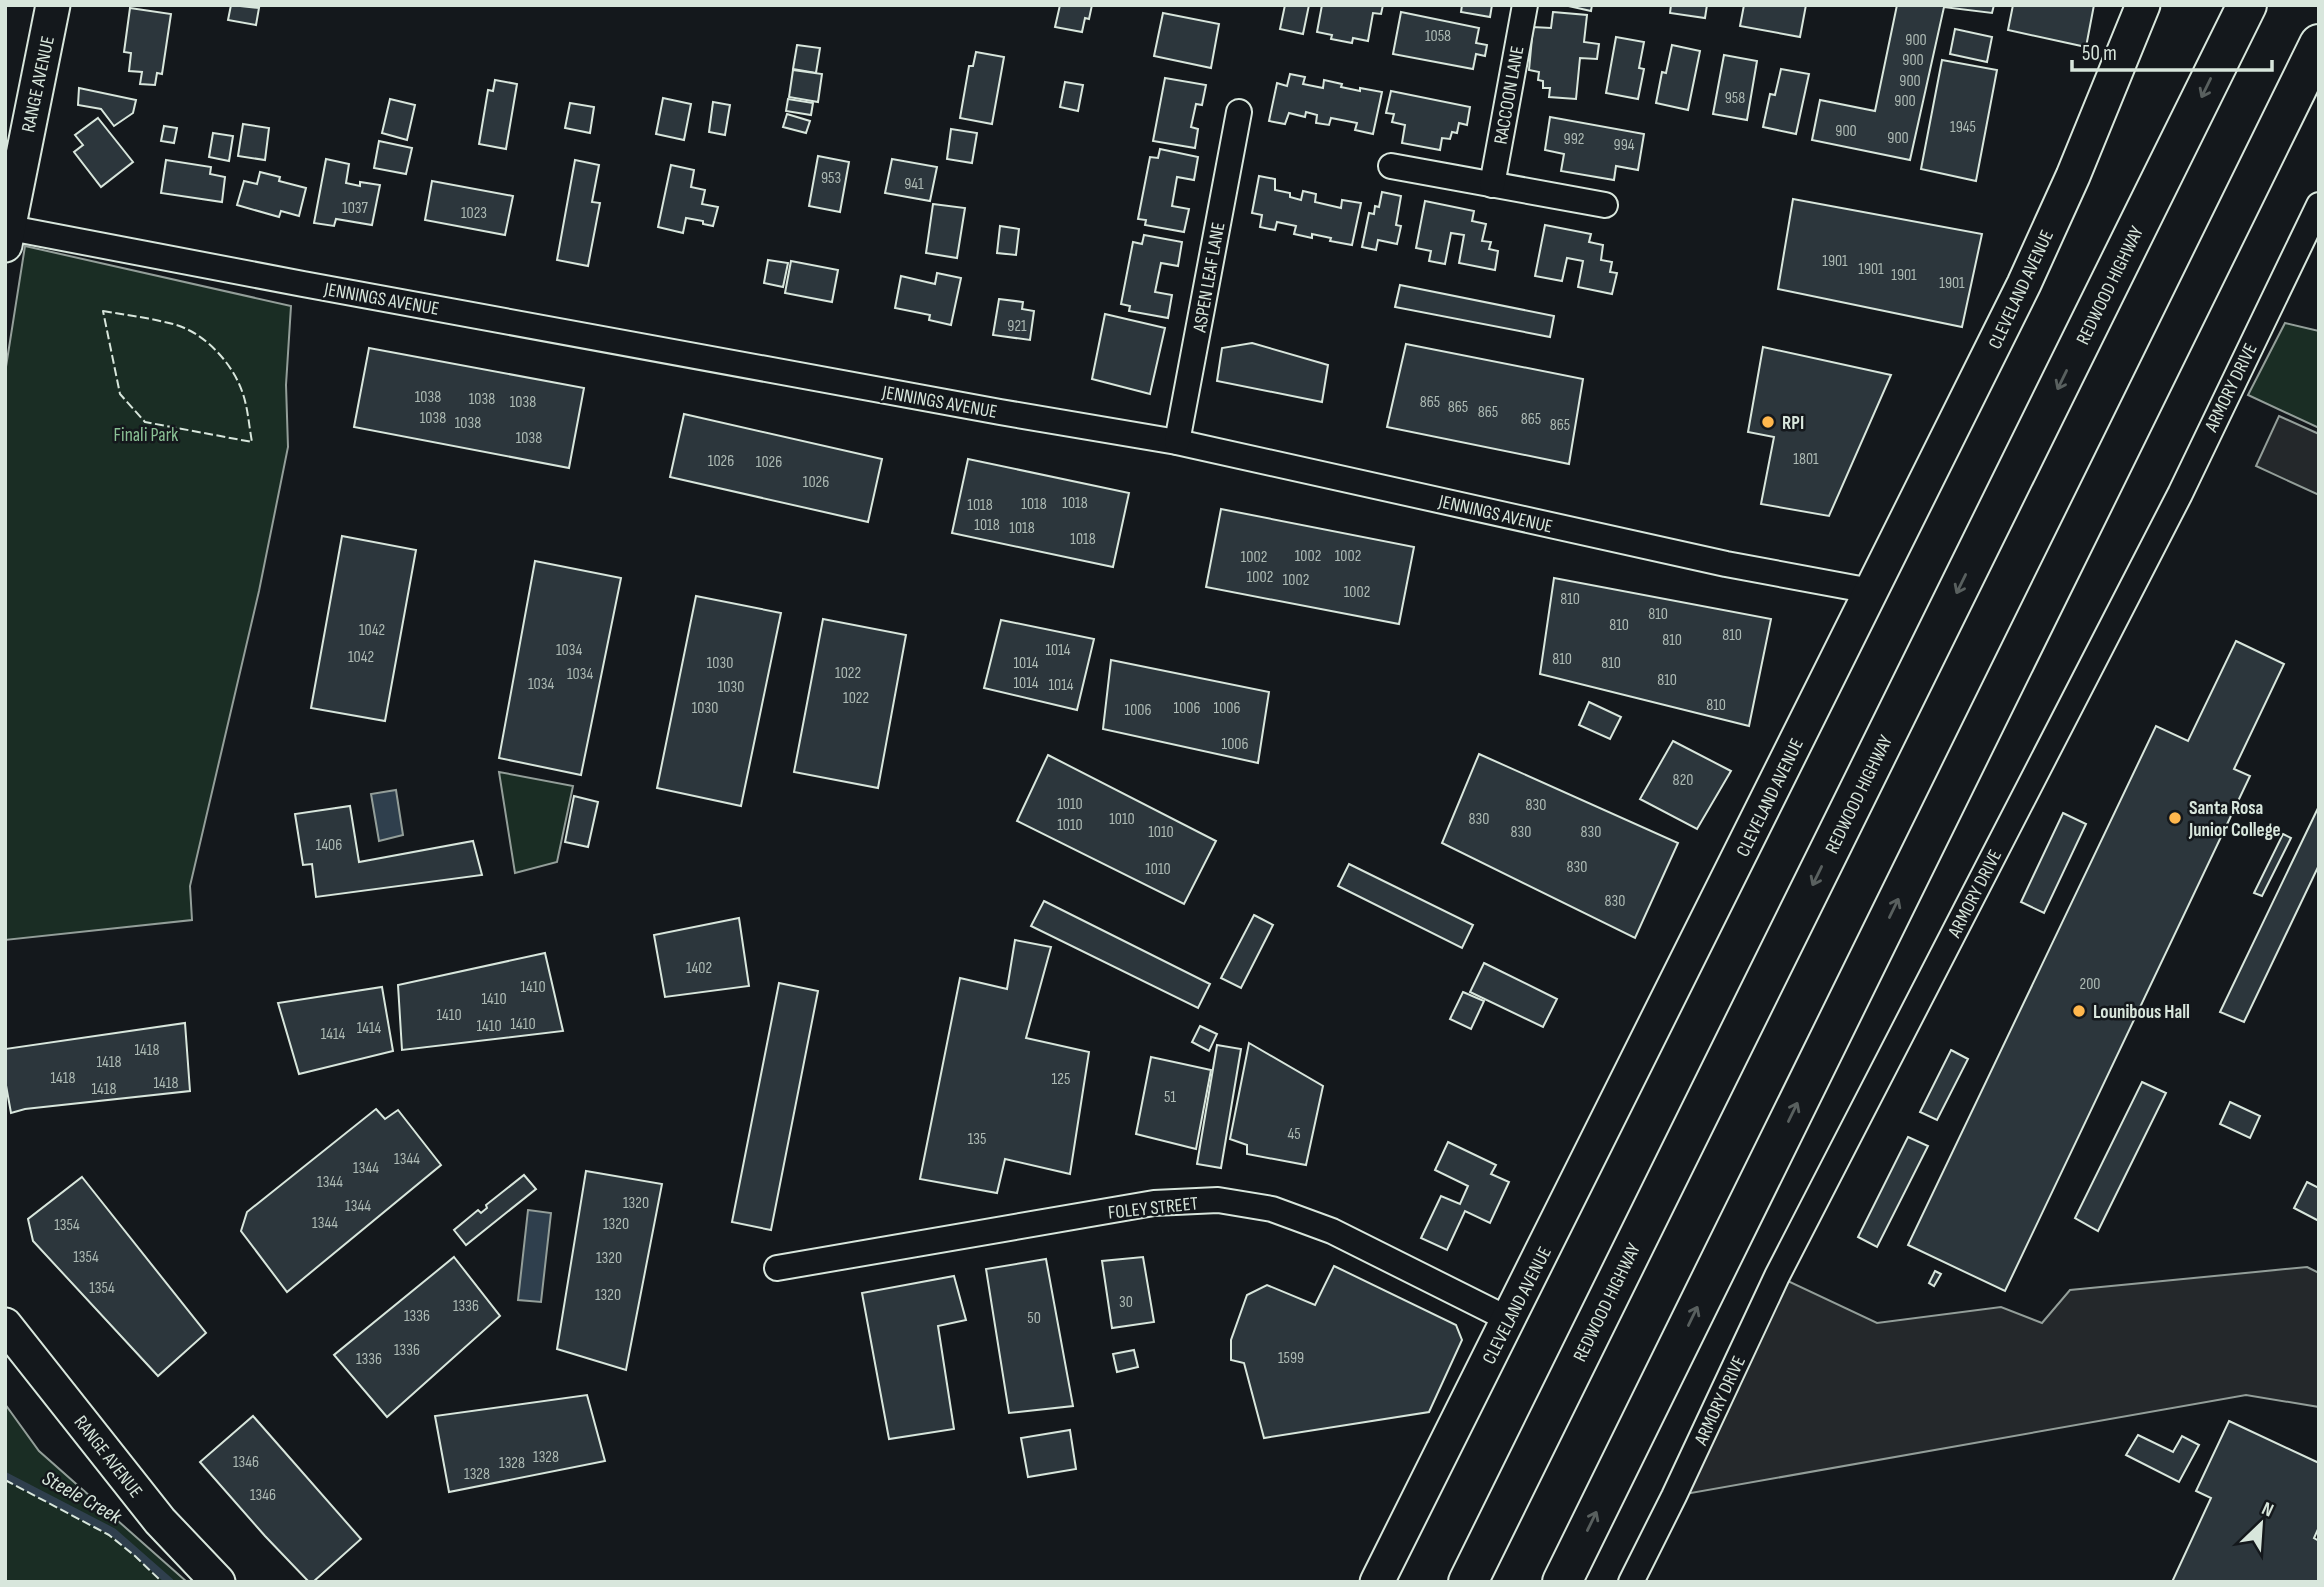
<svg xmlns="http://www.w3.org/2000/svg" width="2324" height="1587" viewBox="0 0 2324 1587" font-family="'Sofia Sans Condensed',sans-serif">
<rect width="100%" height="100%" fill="#14181c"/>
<!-- green -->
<g fill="#1a2d24" stroke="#939e99" stroke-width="2">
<path d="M25,246L291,306L286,385L288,447L259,591L190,886L192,920L5,940V373Z"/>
<path d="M2285,323L2319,331V428L2248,395Z"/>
<path d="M499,772L573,786L557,862L515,873Z"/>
<path d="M5,1404L39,1451L187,1582H5Z"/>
</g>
<!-- parking -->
<g fill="#24282b" stroke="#939e99" stroke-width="2">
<path d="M2279,416L2319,434V495L2256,466Z"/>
<path d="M2307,1267L2319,1273V1407L2246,1395L1674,1496L1777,1276L1877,1323L2001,1307L2042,1323L2070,1290Z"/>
</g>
<!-- water -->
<g fill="#2f3f4d" stroke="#939e99" stroke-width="2">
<path d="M396,790L403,835L379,841L371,794Z"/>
<path d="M528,1210L551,1213L541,1302L518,1300Z"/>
</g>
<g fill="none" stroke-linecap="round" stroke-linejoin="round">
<!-- stream -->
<path stroke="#2f3f4d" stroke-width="8" d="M5,1476L113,1532L170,1582"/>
</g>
<!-- building -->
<g fill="#2c363c" stroke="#d8e6dc" stroke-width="2">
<path d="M231,5L259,8L256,25L228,20Z"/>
<path d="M1060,5H1092L1089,19L1085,18L1082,32L1055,27Z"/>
<path d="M1285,5H1309L1303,34L1280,29Z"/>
<path d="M1322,5H1383L1381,14L1373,13L1368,41L1353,38L1352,43L1331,39L1332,35L1317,32Z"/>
<path d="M1462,5H1492L1490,17L1461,12Z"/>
<path d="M1564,5H1592L1591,11Z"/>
<path d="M1671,5H1707L1705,18L1670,13Z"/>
<path d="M1744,5H1806L1800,37L1740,26Z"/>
<path d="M1897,5H1994L1992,13L1944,7L1910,160L1812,140L1820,100L1875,111Z"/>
<path d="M2013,5H2094L2086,47L2008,30Z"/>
<path d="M130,8L171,14L162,74L157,73L155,85L140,84L142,72L129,71L131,53L124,52Z"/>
<path d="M1401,12L1479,28L1476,43L1487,45L1485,56L1476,54L1473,69L1393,54Z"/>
<path d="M1553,12L1587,15L1584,42L1599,44L1597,59L1580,58L1576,99L1549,97L1550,88H1543V81L1538,80L1539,72L1529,70L1533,27L1551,28Z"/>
<path d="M1163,13L1219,24L1211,68L1154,56Z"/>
<path d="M1955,29L1992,37L1987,62L1950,54Z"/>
<path d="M1616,37L1644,42L1639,68L1644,69L1638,99L1606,93Z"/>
<path d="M797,45L820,48L816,73L793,69Z"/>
<path d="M1672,45L1700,51L1688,110L1656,103L1662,72L1666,73Z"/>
<path d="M976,52L1004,57L992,124L960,118L969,66H973Z"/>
<path d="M1724,55L1757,61L1747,120L1713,114Z"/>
<path d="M1942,60L1997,70L1976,181L1921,169Z"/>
<path d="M1781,69L1809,74L1796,134L1763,127L1770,94L1775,95Z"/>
<path d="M793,70L822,74L818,102L789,97Z"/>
<path d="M1290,74L1305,77L1303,84L1323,88L1324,80L1342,84L1341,87L1360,91V88L1382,92L1373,134L1355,130L1357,123L1331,118L1329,125L1316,123L1317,115L1306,112L1305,117L1289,113L1285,124L1269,121L1277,83L1287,86Z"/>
<path d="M1165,78L1206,85L1202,105L1196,104L1191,127L1198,129L1195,148L1153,141Z"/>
<path d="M495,80L517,84L506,149L479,144L488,90L493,91Z"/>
<path d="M1065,82L1083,85L1078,111L1060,107Z"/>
<path d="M79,88L136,100L133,113L114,126L101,109L78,105Z"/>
<path d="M1391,91L1470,107L1467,125L1459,123L1457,133L1452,132L1450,139L1442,138L1440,150L1402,143L1405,125L1392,122L1394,114L1386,113Z"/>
<path d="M663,98L691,104L684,140L656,134Z"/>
<path d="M390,99L415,105L407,140L382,133Z"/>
<path d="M788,99L813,103L811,115L786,111Z"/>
<path d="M713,102L730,105L725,135L709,132Z"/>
<path d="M570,103L594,107L590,133L565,128Z"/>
<path d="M787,114L810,121L806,133L783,127Z"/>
<path d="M1550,117L1644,134L1638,170L1616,166L1614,180L1561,171L1564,154L1545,150Z"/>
<path d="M98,118L133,162L101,187L74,152L83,145L75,135Z"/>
<path d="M243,124L269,128L265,160L238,156Z"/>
<path d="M164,126L177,128L174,143L161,141Z"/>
<path d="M951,129L977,133L972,163L947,159Z"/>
<path d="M213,133L233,136L229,161L209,157Z"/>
<path d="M379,141L412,148L406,174L374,168Z"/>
<path d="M1160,149L1198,157L1194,180L1177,177L1172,206L1189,209L1184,232L1145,225L1146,220L1138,219L1150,157L1158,158Z"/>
<path d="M818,156L849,162L840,212L809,206Z"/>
<path d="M326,159L349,164L346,183L360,186V182L380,185L372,225L336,219L334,226L314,223Z"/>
<path d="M892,159L937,167L930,201L885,193Z"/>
<path d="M166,160L211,167L210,174L225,177L222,202L161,193Z"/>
<path d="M575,160L599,165L592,202L600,203L588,266L557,260Z"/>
<path d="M671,165L694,170L691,187L705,190L702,204L718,207L713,226L703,224V221L686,218L683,233L658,227Z"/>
<path d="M260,172L280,177L279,181L306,188L299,216L281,211L279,217L237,205L244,181L257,184Z"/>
<path d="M1259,176L1275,179V190L1290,193V197L1301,200L1303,191L1316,194L1315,202L1341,208L1342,200L1361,203L1352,245L1330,241L1331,238L1312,234V238L1294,234L1296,226L1277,222L1275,230L1260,227L1262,215L1252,213Z"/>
<path d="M432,181L513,196L505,235L425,220Z"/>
<path d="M1382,192L1401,196L1396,225L1401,226L1397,244L1378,240L1376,250L1362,247L1369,213L1374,214L1375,206L1379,207Z"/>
<path d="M1793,199L1982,234L1962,327L1778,289Z"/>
<path d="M1425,201L1474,211L1472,221L1486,224L1482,241L1491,242L1489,249L1498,251L1495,270L1459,263L1464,235L1451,233L1445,264L1429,261L1431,251L1416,248Z"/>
<path d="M933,204L965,208L957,258L926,253Z"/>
<path d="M1545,225L1591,234L1589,242L1603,245L1601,260L1612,262L1610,272L1617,273L1612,294L1578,287L1583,261L1567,258L1562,281L1535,276Z"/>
<path d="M1000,226L1019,229L1016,255L997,253Z"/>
<path d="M1144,235L1182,242L1178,266L1161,263L1155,292L1172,295L1168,318L1129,311L1130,306L1121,304L1133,242L1142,244Z"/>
<path d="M768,260L788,263L783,287L764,283Z"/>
<path d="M791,261L838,270L832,302L785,293Z"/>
<path d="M937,273L961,278L951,325L929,320L930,315L895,308L901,276L935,284Z"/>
<path d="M1400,285L1554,316L1550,337L1395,307Z"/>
<path d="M999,299L1023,302L1022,309L1034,311L1030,340L993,335Z"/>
<path d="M1105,314L1165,328L1150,394L1092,379Z"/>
<path d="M1252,343L1328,365L1322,402L1217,381L1222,348Z"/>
<path d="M1406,344L1583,379L1569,464L1387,427Z"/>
<path d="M1763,347L1891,375L1829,516L1761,504L1774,437L1748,432Z"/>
<path d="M369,348L584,388L569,468L354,427Z"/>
<path d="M684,414L882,459L868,522L670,477Z"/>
<path d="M968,459L1129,493L1113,567L952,533Z"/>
<path d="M1221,509L1414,547L1399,624L1206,587Z"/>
<path d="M342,536L416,550L385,721L311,708Z"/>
<path d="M535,561L621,578L581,775L499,758Z"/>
<path d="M1554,578L1771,619L1749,726L1540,674Z"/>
<path d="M696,596L781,613L741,806L657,788Z"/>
<path d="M823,619L906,635L878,788L794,772Z"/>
<path d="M1001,620L1094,639L1077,710L984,688Z"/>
<path d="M2236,641L2284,664L2234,769L2250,776L2005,1291L1908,1245L2156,726L2188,741Z"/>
<path d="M1111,660L1269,692L1258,763L1103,729Z"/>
<path d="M1589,702L1621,717L1610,739L1579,725Z"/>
<path d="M1673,741L1731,771L1697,829L1640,799Z"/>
<path d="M1479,754L1678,843L1635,938L1442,843Z"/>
<path d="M1048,755L1216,841L1184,904L1017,821Z"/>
<path d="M574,796L598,802L588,847L565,842Z"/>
<path d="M350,806L359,862L473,841L482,875L316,897L312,864L303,865L295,814Z"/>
<path d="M2319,806V865L2244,1022L2220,1012Z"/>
<path d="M2063,813L2086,824L2044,913L2021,902Z"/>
<path d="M2283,834L2291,838L2262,896L2254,893Z"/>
<path d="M1349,864L1473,925L1462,948L1338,886Z"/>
<path d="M1044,901L1210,984L1198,1008L1031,926Z"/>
<path d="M1254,915L1273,925L1241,988L1221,978Z"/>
<path d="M739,918L749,986L665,997L654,935Z"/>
<path d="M1015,940L1051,947L1026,1038L1089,1052L1070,1174L1005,1159L997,1193L920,1179L960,978L1007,989Z"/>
<path d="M545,953L563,1031L402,1050L398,985Z"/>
<path d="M1484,963L1557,999L1543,1027L1470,992Z"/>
<path d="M779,983L818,991L771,1230L732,1222Z"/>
<path d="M382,987L393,1051L299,1074L278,1003Z"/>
<path d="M1463,992L1484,1001L1471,1029L1450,1019Z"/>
<path d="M185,1023L190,1091L25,1109L11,1113L5,1080V1049Z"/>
<path d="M1200,1026L1217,1034L1209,1051L1192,1042Z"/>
<path d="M1249,1043L1323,1086L1306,1165L1247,1154V1145L1230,1139Z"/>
<path d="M1217,1045L1241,1049L1221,1168L1197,1164Z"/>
<path d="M1951,1050L1968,1059L1937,1120L1920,1112Z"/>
<path d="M1151,1057L1211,1070L1196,1149L1136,1134Z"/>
<path d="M2142,1082L2166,1093L2098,1231L2075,1218Z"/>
<path d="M2230,1102L2260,1116L2250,1138L2220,1124Z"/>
<path d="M376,1109L385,1119L398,1110L441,1165L287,1292L241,1231L247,1212Z"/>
<path d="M1908,1137L1928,1146L1877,1247L1858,1237Z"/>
<path d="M1448,1142L1496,1165L1491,1174L1509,1182L1490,1223L1465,1211L1447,1250L1421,1238L1441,1196L1460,1204L1468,1186L1435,1170Z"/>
<path d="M586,1171L662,1184L626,1370L557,1349Z"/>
<path d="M524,1175L536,1189L466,1245L454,1230L478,1210L481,1213L487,1208L486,1205Z"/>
<path d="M82,1177L206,1333L158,1376L33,1241L28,1219Z"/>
<path d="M2307,1182L2319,1188V1221L2294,1208Z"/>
<path d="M454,1257L500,1316L387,1417L334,1355Z"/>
<path d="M1143,1257L1154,1322L1112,1328L1102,1261Z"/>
<path d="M1046,1259L1073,1406L1009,1413L986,1269Z"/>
<path d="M1334,1266L1456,1325L1462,1340L1429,1412L1264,1438L1244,1363L1231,1360V1340L1247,1295L1267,1285L1315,1305Z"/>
<path d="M1935,1271L1941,1274L1934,1286L1929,1283Z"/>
<path d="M954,1276L966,1320L938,1326L954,1429L889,1439L862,1293Z"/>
<path d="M1134,1350L1138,1367L1117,1372L1113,1354Z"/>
<path d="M587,1395L605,1461L449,1492L435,1416Z"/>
<path d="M253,1416L361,1539L313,1582H309L265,1536L200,1462Z"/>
<path d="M2229,1421L2319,1463V1527L2314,1538L2319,1541V1582H2172L2211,1498L2196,1491Z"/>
<path d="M1070,1430L1076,1469L1028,1477L1021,1438Z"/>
<path d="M2138,1435L2173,1452L2182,1436L2199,1445L2179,1482L2126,1455Z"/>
</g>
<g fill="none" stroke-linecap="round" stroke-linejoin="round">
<defs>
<g id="street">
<path d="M1391,166L1605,205"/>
<path d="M1492,185L1525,5"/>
<path d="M5,227L303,284L1000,412L1177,442L1726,564L1871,591"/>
<path d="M1177,442L1239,112"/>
<path d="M777,1268L1154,1203L1218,1200L1272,1209L1332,1231L1508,1319"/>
<path d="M1631,1582L1674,1496L1777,1276L2180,494L2319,205"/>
</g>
<g id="secondary">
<path d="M5,245L53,5"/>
<path d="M5,1325L160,1521L218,1582"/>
<path d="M1377,1582L2024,284L2073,176L2143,5"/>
</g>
<g id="highway">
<path d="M1468,1582L2247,5"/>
<path d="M1562,1582L2319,44"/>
</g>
</defs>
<!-- street casing -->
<use href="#street" stroke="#d8e6dc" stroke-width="28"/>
<!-- secondary casing -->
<use href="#secondary" stroke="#d8e6dc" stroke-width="37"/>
<!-- highway casing -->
<use href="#highway" stroke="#d8e6dc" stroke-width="42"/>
<!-- street -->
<use href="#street" stroke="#14181c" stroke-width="24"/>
<!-- secondary -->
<use href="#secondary" stroke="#14181c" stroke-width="33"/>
<!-- highway -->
<use href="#highway" stroke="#14181c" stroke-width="38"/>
<!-- fence -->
<g stroke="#d8e6dc" stroke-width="2" stroke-dasharray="9 3.5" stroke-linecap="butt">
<path d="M103,311C126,315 150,318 173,324C204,332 233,363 243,394C248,409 249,426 252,442L145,422L120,394Z"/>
<path d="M5,1480L109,1535L135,1556L162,1582"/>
</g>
</g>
<!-- one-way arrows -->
<defs><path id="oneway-shaft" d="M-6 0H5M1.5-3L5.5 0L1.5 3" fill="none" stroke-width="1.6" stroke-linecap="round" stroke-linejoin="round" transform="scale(1.75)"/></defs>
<g stroke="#59605f">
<use href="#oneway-shaft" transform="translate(2206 88) rotate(116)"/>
<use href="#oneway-shaft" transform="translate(2062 380) rotate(116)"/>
<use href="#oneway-shaft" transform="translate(1961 584) rotate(116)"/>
<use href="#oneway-shaft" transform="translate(1817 876) rotate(116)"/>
<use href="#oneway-shaft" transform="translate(1894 908) rotate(-64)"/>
<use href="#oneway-shaft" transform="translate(1793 1112) rotate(-64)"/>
<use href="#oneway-shaft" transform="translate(1693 1316) rotate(-64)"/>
<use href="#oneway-shaft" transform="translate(1592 1521) rotate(-64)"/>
</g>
<!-- markers -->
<g fill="#ffb74d" stroke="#14181c" stroke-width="2.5">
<circle cx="1768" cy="422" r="7"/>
<circle cx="2175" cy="818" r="7"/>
<circle cx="2079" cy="1011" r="7"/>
</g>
<g text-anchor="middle" stroke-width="5" stroke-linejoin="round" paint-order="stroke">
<!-- number labels -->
<g font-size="16" fill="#adbab4">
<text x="1438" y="41">1058</text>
<text x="1916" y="45">900</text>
<text x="1913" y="65">900</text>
<text x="1910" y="86">900</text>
<text x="1735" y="103">958</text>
<text x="1905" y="106">900</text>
<text x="1963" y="132">1945</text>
<text x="1846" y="136">900</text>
<text x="1898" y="143">900</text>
<text x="1574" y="144">992</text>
<text x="1624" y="150">994</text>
<text x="831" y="183">953</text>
<text x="914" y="189">941</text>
<text x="355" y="213">1037</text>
<text x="474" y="218">1023</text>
<text x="1835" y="266">1901</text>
<text x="1871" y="274">1901</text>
<text x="1904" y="280">1901</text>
<text x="1952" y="288">1901</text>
<text x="1017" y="331">921</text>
<text x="428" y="402">1038</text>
<text x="482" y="404">1038</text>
<text x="523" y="407">1038</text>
<text x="1430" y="407">865</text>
<text x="1458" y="412">865</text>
<text x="1488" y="417">865</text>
<text x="433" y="423">1038</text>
<text x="1531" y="424">865</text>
<text x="468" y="428">1038</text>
<text x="1560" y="430">865</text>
<text x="529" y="443">1038</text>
<text x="1806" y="464">1801</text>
<text x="721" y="466">1026</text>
<text x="769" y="467">1026</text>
<text x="816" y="487">1026</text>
<text x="1075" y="508">1018</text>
<text x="1034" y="509">1018</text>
<text x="980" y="510">1018</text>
<text x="987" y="530">1018</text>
<text x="1022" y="533">1018</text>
<text x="1083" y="544">1018</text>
<text x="1308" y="561">1002</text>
<text x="1348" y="561">1002</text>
<text x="1254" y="562">1002</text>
<text x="1260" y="582">1002</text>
<text x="1296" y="585">1002</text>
<text x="1357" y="597">1002</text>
<text x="1570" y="604">810</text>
<text x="1658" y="619">810</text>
<text x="1619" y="630">810</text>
<text x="372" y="635">1042</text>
<text x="1732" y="640">810</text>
<text x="1672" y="645">810</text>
<text x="569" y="655">1034</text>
<text x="1058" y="655">1014</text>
<text x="361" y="662">1042</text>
<text x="1562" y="664">810</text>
<text x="720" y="668">1030</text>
<text x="1026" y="668">1014</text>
<text x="1611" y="668">810</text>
<text x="848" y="678">1022</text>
<text x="580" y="679">1034</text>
<text x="1667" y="685">810</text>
<text x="1026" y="688">1014</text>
<text x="541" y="689">1034</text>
<text x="1061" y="690">1014</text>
<text x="731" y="692">1030</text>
<text x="856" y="703">1022</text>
<text x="1716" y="710">810</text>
<text x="705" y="713">1030</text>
<text x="1187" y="713">1006</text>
<text x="1227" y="713">1006</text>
<text x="1138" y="715">1006</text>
<text x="1235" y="749">1006</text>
<text x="1683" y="785">820</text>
<text x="1070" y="809">1010</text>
<text x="1536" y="810">830</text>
<text x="1122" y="824">1010</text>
<text x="1479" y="824">830</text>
<text x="1070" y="830">1010</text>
<text x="1161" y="837">1010</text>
<text x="1521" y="837">830</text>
<text x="1591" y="837">830</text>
<text x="329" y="850">1406</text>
<text x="1577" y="872">830</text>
<text x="1158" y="874">1010</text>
<text x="1615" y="906">830</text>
<text x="699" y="973">1402</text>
<text x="2090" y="989">200</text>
<text x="533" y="992">1410</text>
<text x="494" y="1004">1410</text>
<text x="449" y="1020">1410</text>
<text x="523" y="1029">1410</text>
<text x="489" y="1031">1410</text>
<text x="369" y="1033">1414</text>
<text x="333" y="1039">1414</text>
<text x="147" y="1055">1418</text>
<text x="109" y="1067">1418</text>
<text x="63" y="1083">1418</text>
<text x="1061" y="1084">125</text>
<text x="166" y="1088">1418</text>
<text x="104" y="1094">1418</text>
<text x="1170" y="1102">51</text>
<text x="1294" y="1139">45</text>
<text x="977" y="1144">135</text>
<text x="407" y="1164">1344</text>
<text x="366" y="1173">1344</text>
<text x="330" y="1187">1344</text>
<text x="636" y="1208">1320</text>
<text x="358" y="1211">1344</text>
<text x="325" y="1228">1344</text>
<text x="616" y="1229">1320</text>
<text x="67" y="1230">1354</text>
<text x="86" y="1262">1354</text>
<text x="609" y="1263">1320</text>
<text x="102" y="1293">1354</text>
<text x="608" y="1300">1320</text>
<text x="1126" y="1307">30</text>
<text x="466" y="1311">1336</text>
<text x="417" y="1321">1336</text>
<text x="1034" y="1323">50</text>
<text x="407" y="1355">1336</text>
<text x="1291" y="1363">1599</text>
<text x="369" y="1364">1336</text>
<text x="546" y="1462">1328</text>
<text x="246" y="1467">1346</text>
<text x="512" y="1468">1328</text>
<text x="477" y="1479">1328</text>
<text x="263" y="1500">1346</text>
</g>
<!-- street labels -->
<g font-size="19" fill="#d8e6dc" stroke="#14181c">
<text transform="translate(37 84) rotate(-78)" y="7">RANGE AVENUE</text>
<text transform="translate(1508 95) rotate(-80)" y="7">RACCOON LANE</text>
<text transform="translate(1208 277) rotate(-80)" y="7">ASPEN LEAF LANE</text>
<text transform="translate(2109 285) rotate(-64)" y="7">REDWOOD HIGHWAY</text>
<text transform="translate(2020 289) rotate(-65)" y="7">CLEVELAND AVENUE</text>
<text transform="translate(382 298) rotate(10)" y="7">JENNINGS AVENUE</text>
<text transform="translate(2230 387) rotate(-64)" y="7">ARMORY DRIVE</text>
<text transform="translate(940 401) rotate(10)" y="7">JENNINGS AVENUE</text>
<text transform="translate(1496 513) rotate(13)" y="7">JENNINGS AVENUE</text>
<text transform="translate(1858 794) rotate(-64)" y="7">REDWOOD HIGHWAY</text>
<text transform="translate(1769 797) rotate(-64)" y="7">CLEVELAND AVENUE</text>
<text transform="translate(1974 893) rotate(-63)" y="7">ARMORY DRIVE</text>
<text transform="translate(1153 1207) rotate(-6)" y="7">FOLEY STREET</text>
<text transform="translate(1606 1302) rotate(-64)" y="7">REDWOOD HIGHWAY</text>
<text transform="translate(1516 1305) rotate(-63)" y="7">CLEVELAND AVENUE</text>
<text transform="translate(1719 1400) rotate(-65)" y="7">ARMORY DRIVE</text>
<text transform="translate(109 1456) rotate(52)" y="7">RANGE AVENUE</text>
</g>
<!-- poi labels -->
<g font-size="19" font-weight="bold" fill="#d8e6dc" stroke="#14181c" text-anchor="start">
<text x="1782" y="429">RPI</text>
<text x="2189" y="814">Santa Rosa<tspan x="2189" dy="22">Junior College</tspan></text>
<text x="2093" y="1018">Lounibous Hall</text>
</g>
<!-- park labels -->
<g font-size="19" fill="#8ac095" stroke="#14181c">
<text x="146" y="441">Finali Park</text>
</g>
<!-- water labels -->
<g font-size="21" font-style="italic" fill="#d8e6dc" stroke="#14181c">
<text transform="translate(82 1497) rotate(29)" y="7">Steele Creek</text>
</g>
</g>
<!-- border -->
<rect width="2324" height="1587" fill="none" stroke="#d8e6dc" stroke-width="14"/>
<!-- north arrow -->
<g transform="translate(2261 1524) rotate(25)" stroke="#14181c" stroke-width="5" paint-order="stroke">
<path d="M0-5L12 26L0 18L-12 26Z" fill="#d8e6dc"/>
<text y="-10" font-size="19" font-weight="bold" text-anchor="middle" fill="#d8e6dc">N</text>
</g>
<!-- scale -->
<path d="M2072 60v10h200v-10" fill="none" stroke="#d8e6dc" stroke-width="3.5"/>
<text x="2082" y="60" font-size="21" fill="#d8e6dc" stroke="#14181c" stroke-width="5" paint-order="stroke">50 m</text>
</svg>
